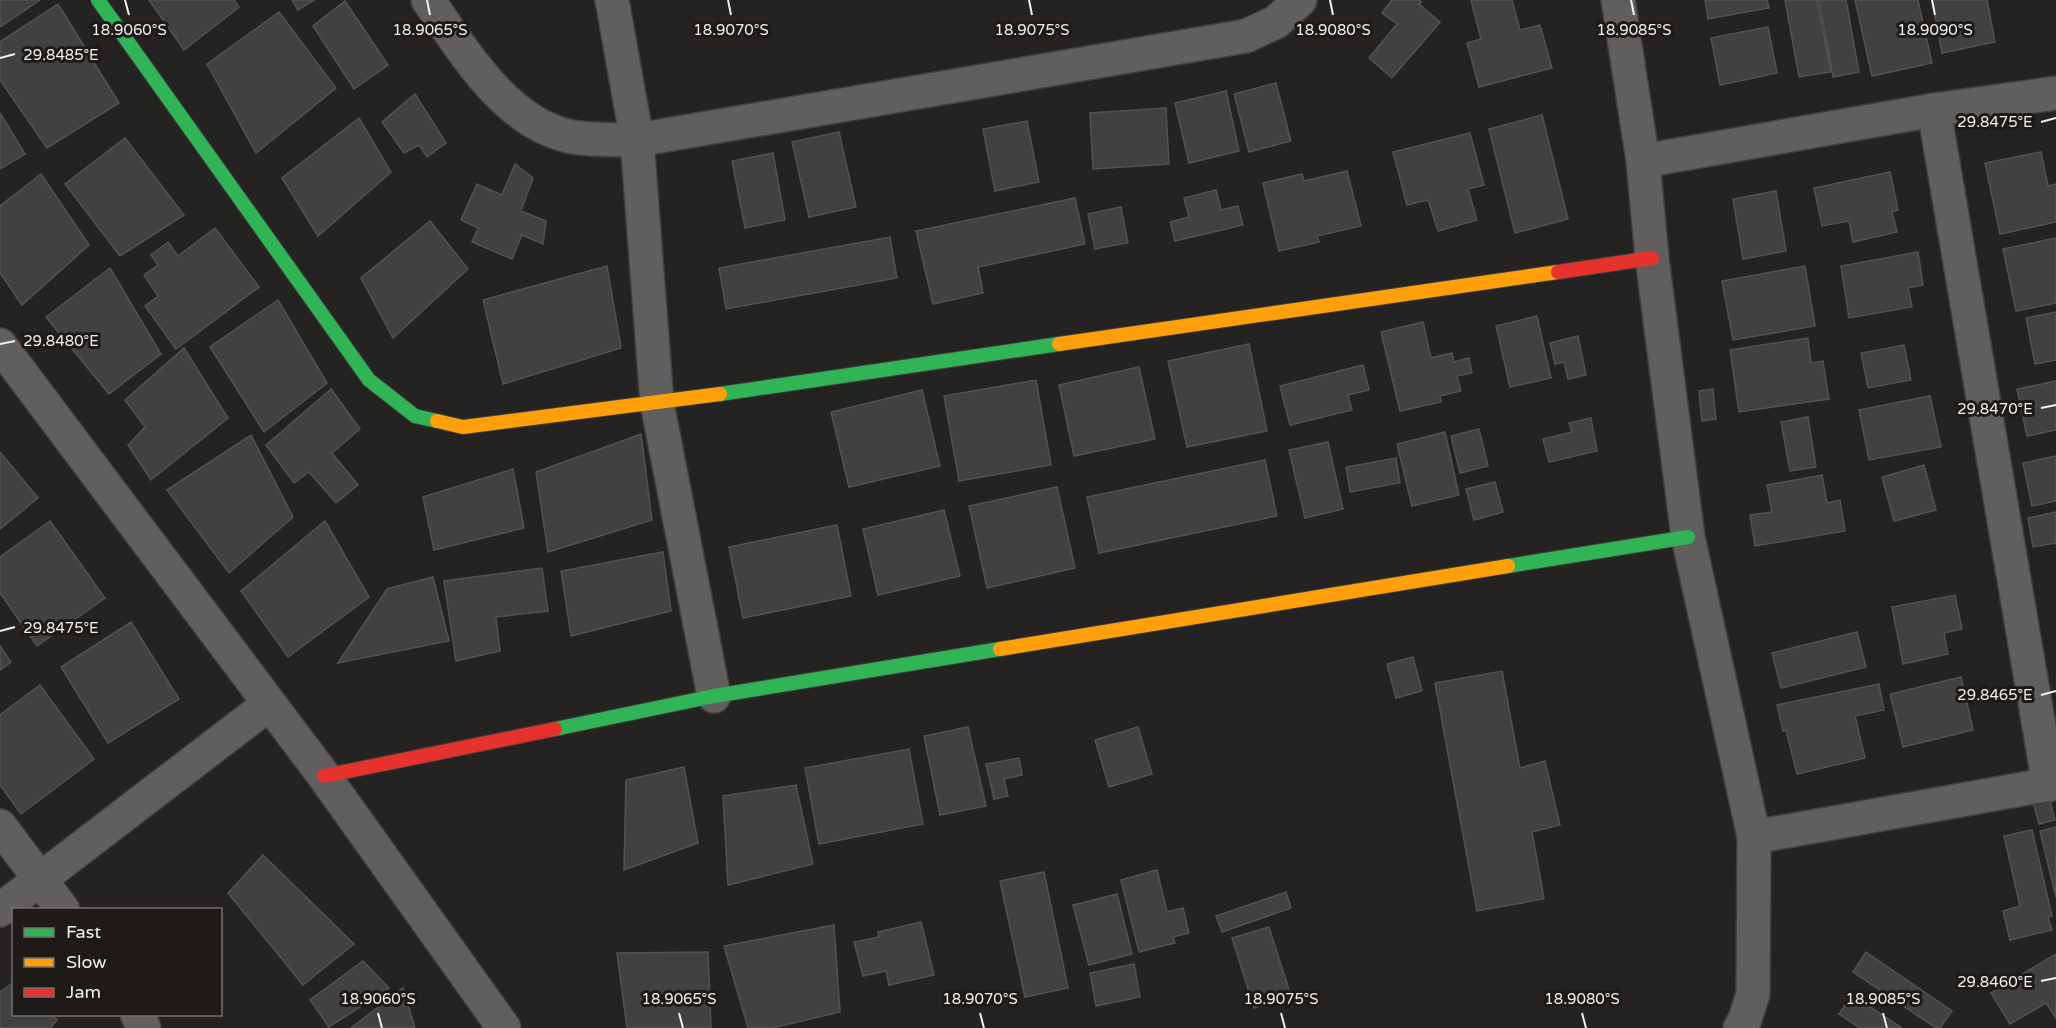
<svg xmlns="http://www.w3.org/2000/svg" width="2056" height="1028" viewBox="0 0 2056 1028" font-family="'Varela Round',sans-serif">
<rect width="100%" height="100%" fill="#252322"/>
<!-- building -->
<g fill="#424141" stroke="#535251" stroke-width="1.5">
<path d="M0,0H40L0,27Z"/>
<path d="M149,0H234L239,7L184,50Z"/>
<path d="M292,0H314L298,10Z"/>
<path d="M1392,0H1419L1421,2L1419,4L1440,22L1392,78L1369,58L1397,24L1382,13Z"/>
<path d="M1471,0H1512L1520,30L1540,25L1552,68L1479,87L1467,43L1481,39Z"/>
<path d="M1705,0H1767L1769,8L1708,19Z"/>
<path d="M1785,0H1817L1831,72L1799,77Z"/>
<path d="M1819,0H1846L1859,72L1833,77Z"/>
<path d="M1855,0H1918L1932,63L1872,76Z"/>
<path d="M1932,0H1987L1995,42L1942,53Z"/>
<path d="M345,1L388,65L354,89L313,26Z"/>
<path d="M58,4L119,103L47,148L0,80V42Z"/>
<path d="M279,12L336,88L256,153L207,64Z"/>
<path d="M1768,27L1777,73L1720,85L1711,38Z"/>
<path d="M1276,83L1291,141L1249,152L1234,94Z"/>
<path d="M1226,91L1239,151L1189,163L1175,103Z"/>
<path d="M415,94L446,143L427,157L419,145L404,153L382,122Z"/>
<path d="M1166,108L1169,164L1093,169L1090,113Z"/>
<path d="M0,113L25,154L0,169Z"/>
<path d="M1542,115L1568,219L1515,233L1489,129Z"/>
<path d="M359,118L391,172L318,236L282,178Z"/>
<path d="M1027,121L1039,182L995,191L983,129Z"/>
<path d="M839,132L856,207L809,217L792,142Z"/>
<path d="M1470,133L1484,185L1468,189L1477,220L1438,231L1428,200L1407,205L1393,152Z"/>
<path d="M125,138L184,215L120,256L65,184Z"/>
<path d="M2041,152L2048,186L2056,184V222L2000,234L1985,163Z"/>
<path d="M773,153L785,220L745,228L732,161Z"/>
<path d="M515,164L533,178L521,211L546,221L543,244L522,235L512,259L472,242L478,228L461,220L477,184L502,195Z"/>
<path d="M1347,171L1361,226L1317,236L1319,242L1279,251L1263,183L1302,174L1304,181Z"/>
<path d="M1890,172L1898,210L1892,212L1897,232L1853,242L1849,221L1822,226L1814,188Z"/>
<path d="M41,174L89,245L22,305L0,273V206Z"/>
<path d="M1216,190L1221,210L1238,206L1243,225L1175,241L1170,222L1189,217L1184,198Z"/>
<path d="M1776,191L1786,251L1743,259L1733,199Z"/>
<path d="M1075,198L1085,244L978,267L983,293L933,304L916,231Z"/>
<path d="M1121,207L1128,243L1095,249L1088,214Z"/>
<path d="M430,221L468,269L393,338L361,278Z"/>
<path d="M215,228L259,287L176,349L145,306L158,296L144,275L158,265L151,255L168,242L178,256Z"/>
<path d="M890,237L897,278L726,309L719,268Z"/>
<path d="M2056,238V303L2016,311L2003,249Z"/>
<path d="M1918,252L1923,285L1908,288L1912,307L1849,318L1841,266Z"/>
<path d="M607,266L621,348L503,384L483,300Z"/>
<path d="M1805,266L1815,326L1733,340L1722,281Z"/>
<path d="M110,268L161,354L109,394L46,317Z"/>
<path d="M278,300L327,383L264,432L210,347Z"/>
<path d="M2056,312V360L2035,364L2026,318Z"/>
<path d="M1537,316L1551,378L1510,387L1496,326Z"/>
<path d="M1423,322L1431,358L1452,353L1454,362L1469,358L1472,373L1457,376L1461,391L1440,396L1441,402L1400,411L1381,332Z"/>
<path d="M1578,336L1586,375L1568,379L1564,362L1555,364L1550,343Z"/>
<path d="M1808,338L1811,363L1823,361L1829,399L1739,412L1730,350Z"/>
<path d="M1249,344L1267,431L1187,447L1168,361Z"/>
<path d="M1904,345L1911,380L1868,388L1861,353Z"/>
<path d="M184,348L228,418L151,480L128,445L145,427L125,400Z"/>
<path d="M1363,365L1369,390L1348,395L1352,410L1290,425L1280,386Z"/>
<path d="M1139,367L1155,439L1074,456L1059,385Z"/>
<path d="M1036,380L1051,465L959,481L944,396Z"/>
<path d="M2056,381V430L2027,436L2017,389Z"/>
<path d="M331,389L360,429L332,453L358,485L336,503L309,472L294,483L266,445Z"/>
<path d="M1713,389L1716,419L1702,421L1699,391Z"/>
<path d="M922,390L940,466L849,487L831,412Z"/>
<path d="M1930,396L1941,447L1869,460L1859,410Z"/>
<path d="M1808,417L1816,467L1790,471L1781,422Z"/>
<path d="M1591,418L1597,451L1549,462L1543,439L1572,432L1569,423Z"/>
<path d="M1479,429L1488,466L1460,473L1451,436Z"/>
<path d="M1445,432L1459,495L1412,506L1397,444Z"/>
<path d="M641,434L652,520L548,552L536,472Z"/>
<path d="M251,435L293,517L229,573L167,490Z"/>
<path d="M1328,442L1343,509L1305,518L1289,450Z"/>
<path d="M0,452L38,498L0,529Z"/>
<path d="M2056,456V501L2032,506L2023,463Z"/>
<path d="M1396,458L1400,483L1350,492L1346,467Z"/>
<path d="M1265,460L1277,516L1099,553L1087,497Z"/>
<path d="M1924,465L1936,510L1894,521L1882,477Z"/>
<path d="M513,469L524,528L434,550L423,497Z"/>
<path d="M1822,475L1827,503L1840,500L1845,531L1755,546L1750,515L1772,512L1767,485Z"/>
<path d="M1495,482L1503,512L1474,520L1466,489Z"/>
<path d="M1057,487L1075,568L987,588L969,506Z"/>
<path d="M944,510L960,576L878,595L863,529Z"/>
<path d="M2056,512V545V543L2033,547L2028,518Z"/>
<path d="M50,521L105,598L37,646L0,593V557Z"/>
<path d="M325,521L369,597L288,657L241,591Z"/>
<path d="M837,525L851,596L743,618L729,547Z"/>
<path d="M663,552L671,611L571,636L561,571Z"/>
<path d="M542,568L548,611L496,617L500,651L456,661L444,581Z"/>
<path d="M433,577L449,641L338,663L387,589Z"/>
<path d="M1955,595L1962,629L1944,633L1948,654L1903,664L1892,607Z"/>
<path d="M131,622L179,699L108,743L61,667Z"/>
<path d="M1857,632L1866,667L1781,688L1772,653Z"/>
<path d="M0,646L11,662L0,670Z"/>
<path d="M1413,657L1422,691L1396,698L1387,664Z"/>
<path d="M1502,671L1520,768L1545,761L1560,825L1532,832L1544,899L1477,911L1435,683Z"/>
<path d="M1961,677L1973,730L1903,747L1890,694Z"/>
<path d="M1879,684L1884,710L1855,716L1865,758L1797,774L1786,730L1783,731L1777,705Z"/>
<path d="M40,685L94,759L21,814L0,785V715Z"/>
<path d="M968,727L986,806L940,815L924,736Z"/>
<path d="M1138,727L1152,774L1109,787L1095,740Z"/>
<path d="M909,749L923,824L819,844L805,768Z"/>
<path d="M1019,758L1022,775L1004,779L1008,796L994,799L986,764Z"/>
<path d="M684,767L698,843L624,870L626,780Z"/>
<path d="M796,785L813,864L728,885L723,796Z"/>
<path d="M2049,798L2055,820L2039,824L2033,802Z"/>
<path d="M2056,827V897L2040,831Z"/>
<path d="M2032,830L2052,916L2048,917L2052,930L2010,940L2003,911L2020,906L2004,836Z"/>
<path d="M263,855L354,944L303,985L228,893Z"/>
<path d="M1157,870L1167,912L1183,908L1189,933L1173,937L1175,943L1139,952L1121,880Z"/>
<path d="M1044,872L1068,988L1025,997L1000,881Z"/>
<path d="M1286,892L1291,908L1222,932L1216,916Z"/>
<path d="M1117,894L1132,954L1089,965L1073,905Z"/>
<path d="M921,922L934,975L889,985L886,971L863,976L854,942L879,937L878,932Z"/>
<path d="M834,925L840,1012L772,1028H748L724,946Z"/>
<path d="M1269,927L1291,996L1254,1008L1232,938Z"/>
<path d="M708,952L711,1028H627L617,953Z"/>
<path d="M1866,952L1952,1011L1940,1028H1936L1853,972Z"/>
<path d="M2056,954V1018L2046,1003L2010,1024L1991,993Z"/>
<path d="M363,961L389,988L329,1027L310,1000Z"/>
<path d="M1134,964L1140,997L1096,1006L1090,973Z"/>
<path d="M14,982V1014H51L57,1020L50,1028H0V992Z"/>
<path d="M403,988L415,1028H351Z"/>
<path d="M1852,995L1902,1028H1860L1839,1014Z"/>
</g>
<g fill="none" stroke-linecap="round" stroke-linejoin="round">
<defs>
<g id="street">
<path d="M428,0C463,50 504,121 568,136C587,141 617,139 637,140L1246,36L1276,22L1300,0"/>
<path d="M612,0L637,140L657,403L714,696"/>
<path d="M1618,0L1643,161L1652,258L1688,537L1754,837L1753,994L1745,1019L1740,1028"/>
<path d="M1934,110L2049,785"/>
<path d="M1643,161L1934,110L2056,93"/>
<path d="M0,345L324,776L504,1028"/>
<path d="M0,826L63,910"/>
<path d="M1754,837L2056,783"/>
<path d="M0,910L269,704"/>
<path d="M137,1014L144,1028"/>
</g>
<g id="fast">
<path d="M98,0L369,380L415,416L437,421"/>
<path d="M720,394L1059,344"/>
<path d="M1508,566L1688,537"/>
<path d="M555,729L714,696L1000,649"/>
</g>
<g id="slow">
<path d="M1059,344L1558,272"/>
<path d="M437,421L463,427L720,394"/>
<path d="M1000,649L1508,566"/>
</g>
<g id="jam">
<path d="M1558,272L1652,258"/>
<path d="M324,776L555,729"/>
</g>
</defs>
<!-- street casing -->
<use href="#street" stroke="#3f3e3d" stroke-width="36"/>
<!-- fast casing -->
<use href="#fast" stroke="#3f3e3d" stroke-width="16"/>
<!-- slow casing -->
<use href="#slow" stroke="#3f3e3d" stroke-width="16"/>
<!-- jam casing -->
<use href="#jam" stroke="#3f3e3d" stroke-width="16"/>
<!-- street -->
<use href="#street" stroke="#615f5e" stroke-width="33"/>
<!-- fast -->
<use href="#fast" stroke="#30b455" stroke-width="14"/>
<!-- slow -->
<use href="#slow" stroke="#ff9f0a" stroke-width="14"/>
<!-- jam -->
<use href="#jam" stroke="#e5322d" stroke-width="14"/>
</g>
<!-- ticks -->
<path fill="none" stroke="#f2efee" stroke-width="2" d="M125,0L129,15M427,0L430,15M728,0L731,15M1029,0L1032,15M1330,0L1333,15M1631,0L1634,15M1932,0L1935,15M0,58L15,54M2041,122L2056,118M0,344L15,341M2041,408L2056,405M0,631L15,627M2041,695L2056,691M2041,981L2056,978M378,1013L382,1028M679,1013L683,1028M980,1013L984,1028M1281,1013L1285,1028M1582,1013L1586,1028M1883,1013L1887,1028"/>
<g font-size="15" text-anchor="middle" fill="#f2efee" stroke="#1d1a18" stroke-width="6" stroke-linejoin="round" paint-order="stroke">
<text x="129" y="35">18.9060°S</text>
<text x="430" y="35">18.9065°S</text>
<text x="731" y="35">18.9070°S</text>
<text x="1032" y="35">18.9075°S</text>
<text x="1333" y="35">18.9080°S</text>
<text x="1634" y="35">18.9085°S</text>
<text x="1935" y="35">18.9090°S</text>
<text x="61" y="60">29.8485°E</text>
<text x="1995" y="127">29.8475°E</text>
<text x="61" y="346">29.8480°E</text>
<text x="1995" y="414">29.8470°E</text>
<text x="61" y="633">29.8475°E</text>
<text x="1995" y="700">29.8465°E</text>
<text x="1995" y="987">29.8460°E</text>
<text x="378" y="1004">18.9060°S</text>
<text x="679" y="1004">18.9065°S</text>
<text x="980" y="1004">18.9070°S</text>
<text x="1281" y="1004">18.9075°S</text>
<text x="1582" y="1004">18.9080°S</text>
<text x="1883" y="1004">18.9085°S</text>
</g>
<!-- legend -->
<rect x="12" y="908" width="210" height="108" fill="#1d1a18" stroke="#726f6e" stroke-width="1.5"/>
<rect x="24" y="928" width="30" height="9" fill="#30b455" stroke="#726f6e" stroke-width="1.5"/>
<text x="66" y="938" font-size="18" fill="#f2efee">Fast</text>
<rect x="24" y="958" width="30" height="9" fill="#ff9f0a" stroke="#726f6e" stroke-width="1.5"/>
<text x="66" y="968" font-size="18" fill="#f2efee">Slow</text>
<rect x="24" y="988" width="30" height="9" fill="#e5322d" stroke="#726f6e" stroke-width="1.5"/>
<text x="66" y="998" font-size="18" fill="#f2efee">Jam</text>
</svg>
